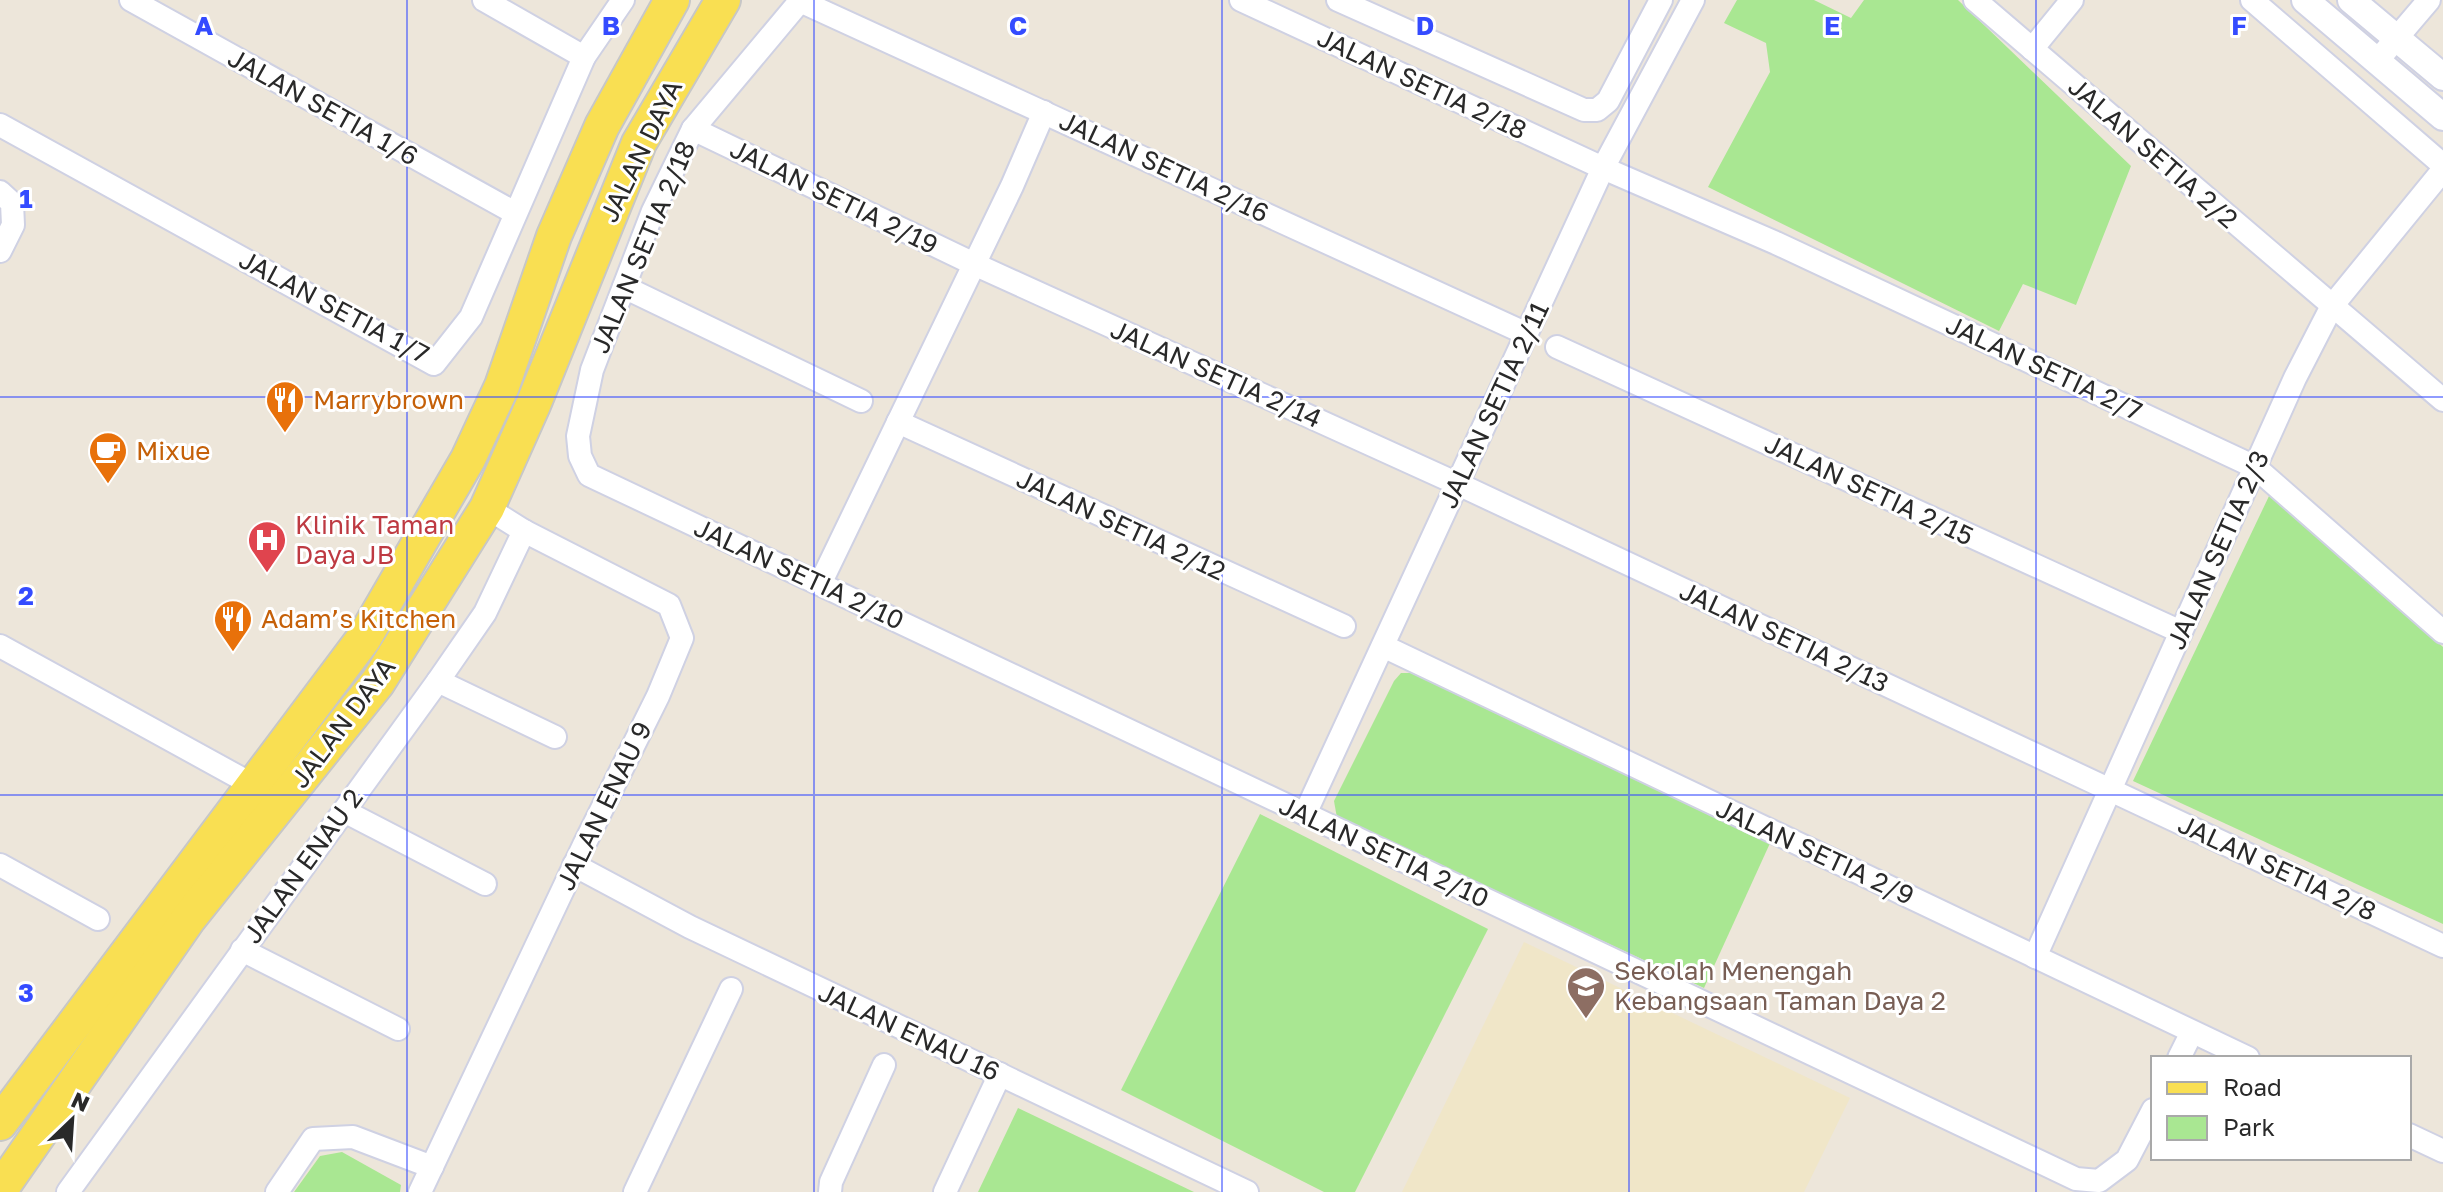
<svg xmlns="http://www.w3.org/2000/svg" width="2443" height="1192" viewBox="0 0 2443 1192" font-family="'Golos Text',sans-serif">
<rect width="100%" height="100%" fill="#ede6da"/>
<!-- education -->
<path fill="#f0e6c8" d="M1524,942L1850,1098L1804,1192H1402Z"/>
<!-- green -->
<g fill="#a9e792">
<path d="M1737,0H1814L1851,18L1864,0H1958L2131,166L2076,305L2023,284L1999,331L1708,187L1770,72L1766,43L1724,23Z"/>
<path d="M2270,494L2443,647V924L2133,781Z"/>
<path d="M1401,673H1411L1771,841L1704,988L1337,818L1334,801L1394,681Z"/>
<path d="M1260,814L1488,929L1355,1192H1324L1121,1090Z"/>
<path d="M1018,1108L1194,1192H978Z"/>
<path d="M342,1152L401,1185L400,1192H294L320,1156Z"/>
</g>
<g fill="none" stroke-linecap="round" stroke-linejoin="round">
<defs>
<g id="minor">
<path d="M131,0L515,213"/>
<path d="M484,0L584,57"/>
<path d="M801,0L693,129L653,211L592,370L578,436L580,456L589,475L2076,1179L2099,1181L2127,1160L2153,1110"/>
<path d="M1241,0L1603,168L1776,243L2255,467L2443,632"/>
<path d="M1338,0L1584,110H1597L1608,101L1661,0"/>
<path d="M1975,0L2443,400"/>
<path d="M2252,0L2443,165"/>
<path d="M800,1L1527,334"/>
<path d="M2032,49L2072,0"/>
<path d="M2377,61L2429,0"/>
<path d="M0,125L434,364L471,317L584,57L623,0"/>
<path d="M693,129L974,264L1458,484L2443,946"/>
<path d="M0,192L12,203L13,225L0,251"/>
<path d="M624,287L861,401"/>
<path d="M1557,347L2181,632"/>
<path d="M898,422L1344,626"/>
<path d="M820,584L1012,186L1044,112"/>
<path d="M0,646L253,785"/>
<path d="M1383,646L2248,1058"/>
<path d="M438,681L555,737"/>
<path d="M344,811L485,884"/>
<path d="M1305,814L1603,168L1693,0"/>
<path d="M0,865L98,919"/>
<path d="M574,865L690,927L1247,1192"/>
<path d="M242,950L398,1029"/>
<path d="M2035,957L2295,378L2332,306L2443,170"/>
<path d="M2179,1058L2192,1032"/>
<path d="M2409,1135L2443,1151"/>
<path d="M68,1192L438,681L485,613L524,531"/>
<path d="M277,1192L313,1139L353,1137L432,1167"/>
<path d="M420,1192L584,845L658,696L682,638L669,605L524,531L487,508"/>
<path d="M635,1192L731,989"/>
<path d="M830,1192L831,1182L884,1065"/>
<path d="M945,1192L1000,1074"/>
</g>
<g id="tertiary">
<path d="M2305,0L2443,117"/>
<path d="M2351,0L2443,77"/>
</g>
<g id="primary">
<path d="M0,1123L364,638L468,459L502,386L554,236L602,126L672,0"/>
<path d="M0,1190L189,918L378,682L487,508L533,405L639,143L723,0"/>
</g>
</defs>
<!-- minor casing -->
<use href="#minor" stroke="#cfd1e3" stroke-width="26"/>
<!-- tertiary casing -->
<use href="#tertiary" stroke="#cfd1e3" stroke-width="30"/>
<!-- primary casing -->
<use href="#primary" stroke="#c7c7c7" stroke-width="38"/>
<!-- minor -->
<use href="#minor" stroke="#fff" stroke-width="22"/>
<!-- tertiary -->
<use href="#tertiary" stroke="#fff" stroke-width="26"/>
<!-- primary -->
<use href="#primary" stroke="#f9df52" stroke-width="34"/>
</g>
<!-- grid -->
<path fill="none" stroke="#344bff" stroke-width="2" stroke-opacity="0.55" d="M407,0V1192M814,0V1192M1222,0V1192M1629,0V1192M2036,0V1192M0,397H2443M0,795H2443"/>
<!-- icons -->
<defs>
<symbol id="restaurant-pin" viewBox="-11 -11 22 30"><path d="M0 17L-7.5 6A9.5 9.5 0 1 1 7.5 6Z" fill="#e8710a" stroke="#fff"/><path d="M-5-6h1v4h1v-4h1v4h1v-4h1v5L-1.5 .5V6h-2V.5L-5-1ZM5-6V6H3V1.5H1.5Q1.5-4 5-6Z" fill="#fff"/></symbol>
<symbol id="cafe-pin" viewBox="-11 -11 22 30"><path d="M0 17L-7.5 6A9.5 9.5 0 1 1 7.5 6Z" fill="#e8710a" stroke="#fff"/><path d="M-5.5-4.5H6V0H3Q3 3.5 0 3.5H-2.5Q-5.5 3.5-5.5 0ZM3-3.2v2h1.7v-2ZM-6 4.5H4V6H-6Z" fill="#fff"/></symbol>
<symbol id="hospital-pin" viewBox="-11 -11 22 30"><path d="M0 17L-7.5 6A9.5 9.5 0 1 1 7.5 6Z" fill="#e0444e" stroke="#fff"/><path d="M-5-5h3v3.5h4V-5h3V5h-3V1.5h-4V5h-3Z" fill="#fff"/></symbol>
<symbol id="school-pin" viewBox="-11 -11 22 30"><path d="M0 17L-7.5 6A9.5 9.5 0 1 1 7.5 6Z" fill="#8d6e63" stroke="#fff"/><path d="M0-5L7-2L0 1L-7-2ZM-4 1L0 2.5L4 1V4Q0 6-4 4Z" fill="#fff"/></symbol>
</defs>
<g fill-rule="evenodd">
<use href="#restaurant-pin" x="263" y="378" width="44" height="60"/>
<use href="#cafe-pin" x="86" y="429" width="44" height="60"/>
<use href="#hospital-pin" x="245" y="518" width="44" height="60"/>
<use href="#restaurant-pin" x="211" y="597" width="44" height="60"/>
<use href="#school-pin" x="1564" y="964" width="44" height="60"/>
</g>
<g text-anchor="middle" stroke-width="6" stroke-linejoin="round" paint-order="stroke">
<!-- street labels -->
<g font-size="26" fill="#292929" stroke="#fff">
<text transform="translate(1422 84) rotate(25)" y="9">JALAN SETIA 2/18</text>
<text transform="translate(323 107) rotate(29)" y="9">JALAN SETIA 1/6</text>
<text transform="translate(641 151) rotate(-64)" y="9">JALAN DAYA</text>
<text transform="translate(2153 153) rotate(41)" y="9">JALAN SETIA 2/2</text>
<text transform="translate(1164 167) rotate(25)" y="9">JALAN SETIA 2/16</text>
<text transform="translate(834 197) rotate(26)" y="9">JALAN SETIA 2/19</text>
<text transform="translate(643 247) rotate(-67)" y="9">JALAN SETIA 2/18</text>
<text transform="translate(334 307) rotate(28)" y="9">JALAN SETIA 1/7</text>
<text transform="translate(2044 368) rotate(25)" y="9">JALAN SETIA 2/7</text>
<text transform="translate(1216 374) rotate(24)" y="9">JALAN SETIA 2/14</text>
<text transform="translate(1494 405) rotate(-65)" y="9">JALAN SETIA 2/11</text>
<text transform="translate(1869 490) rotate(25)" y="9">JALAN SETIA 2/15</text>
<text transform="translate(1121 525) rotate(25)" y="9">JALAN SETIA 2/12</text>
<text transform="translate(2218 550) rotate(-66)" y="9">JALAN SETIA 2/3</text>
<text transform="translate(799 574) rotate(25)" y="9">JALAN SETIA 2/10</text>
<text transform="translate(1784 637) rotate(25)" y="9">JALAN SETIA 2/13</text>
<text transform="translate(343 723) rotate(-53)" y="9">JALAN DAYA</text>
<text transform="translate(604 806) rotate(-64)" y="9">JALAN ENAU 9</text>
<text transform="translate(1384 852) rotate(25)" y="9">JALAN SETIA 2/10</text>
<text transform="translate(1815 852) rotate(25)" y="9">JALAN SETIA 2/9</text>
<text transform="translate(303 866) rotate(-54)" y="9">JALAN ENAU 2</text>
<text transform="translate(2277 868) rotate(25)" y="9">JALAN SETIA 2/8</text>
<text transform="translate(909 1032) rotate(25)" y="9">JALAN ENAU 16</text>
</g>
<!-- food labels -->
<g font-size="26" fill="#c56008" stroke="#fff" text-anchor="start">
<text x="313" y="409">Marrybrown</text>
<text x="136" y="460">Mixue</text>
<text x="261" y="628">Adam’s Kitchen</text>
</g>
<!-- health labels -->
<g font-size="26" fill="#be3a42" stroke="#fff" text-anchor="start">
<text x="295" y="534">Klinik Taman<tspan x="295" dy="30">Daya JB</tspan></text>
</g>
<!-- education labels -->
<g font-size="26" fill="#785e54" stroke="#fff" text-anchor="start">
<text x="1614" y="980">Sekolah Menengah<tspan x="1614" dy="30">Kebangsaan Taman Daya 2</tspan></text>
</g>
</g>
<g font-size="26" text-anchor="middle" font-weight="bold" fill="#344bff" stroke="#fff" stroke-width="6" stroke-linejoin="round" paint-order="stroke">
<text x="204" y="35">A</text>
<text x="611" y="35">B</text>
<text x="1018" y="35">C</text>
<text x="1425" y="35">D</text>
<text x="1832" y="35">E</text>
<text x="2239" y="35">F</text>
<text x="26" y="208">1</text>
<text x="26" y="605">2</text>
<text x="26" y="1002">3</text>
</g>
<!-- legend -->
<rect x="2151" y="1056" width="260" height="104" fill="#ffffff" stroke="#a9a9a9" stroke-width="2"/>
<rect x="2167" y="1082" width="40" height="12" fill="#f9df52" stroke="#a9a9a9" stroke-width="2"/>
<text x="2223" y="1096" font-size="24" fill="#292929">Road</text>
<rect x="2167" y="1116" width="40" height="24" fill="#a9e792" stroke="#a9a9a9" stroke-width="2"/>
<text x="2223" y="1136" font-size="24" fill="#292929">Park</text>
<!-- north arrow -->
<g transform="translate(72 1120) rotate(25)" stroke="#ffffff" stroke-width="6" paint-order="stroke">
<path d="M0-6L14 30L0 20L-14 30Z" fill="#292929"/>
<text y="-12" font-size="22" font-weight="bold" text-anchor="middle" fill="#292929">N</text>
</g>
</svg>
